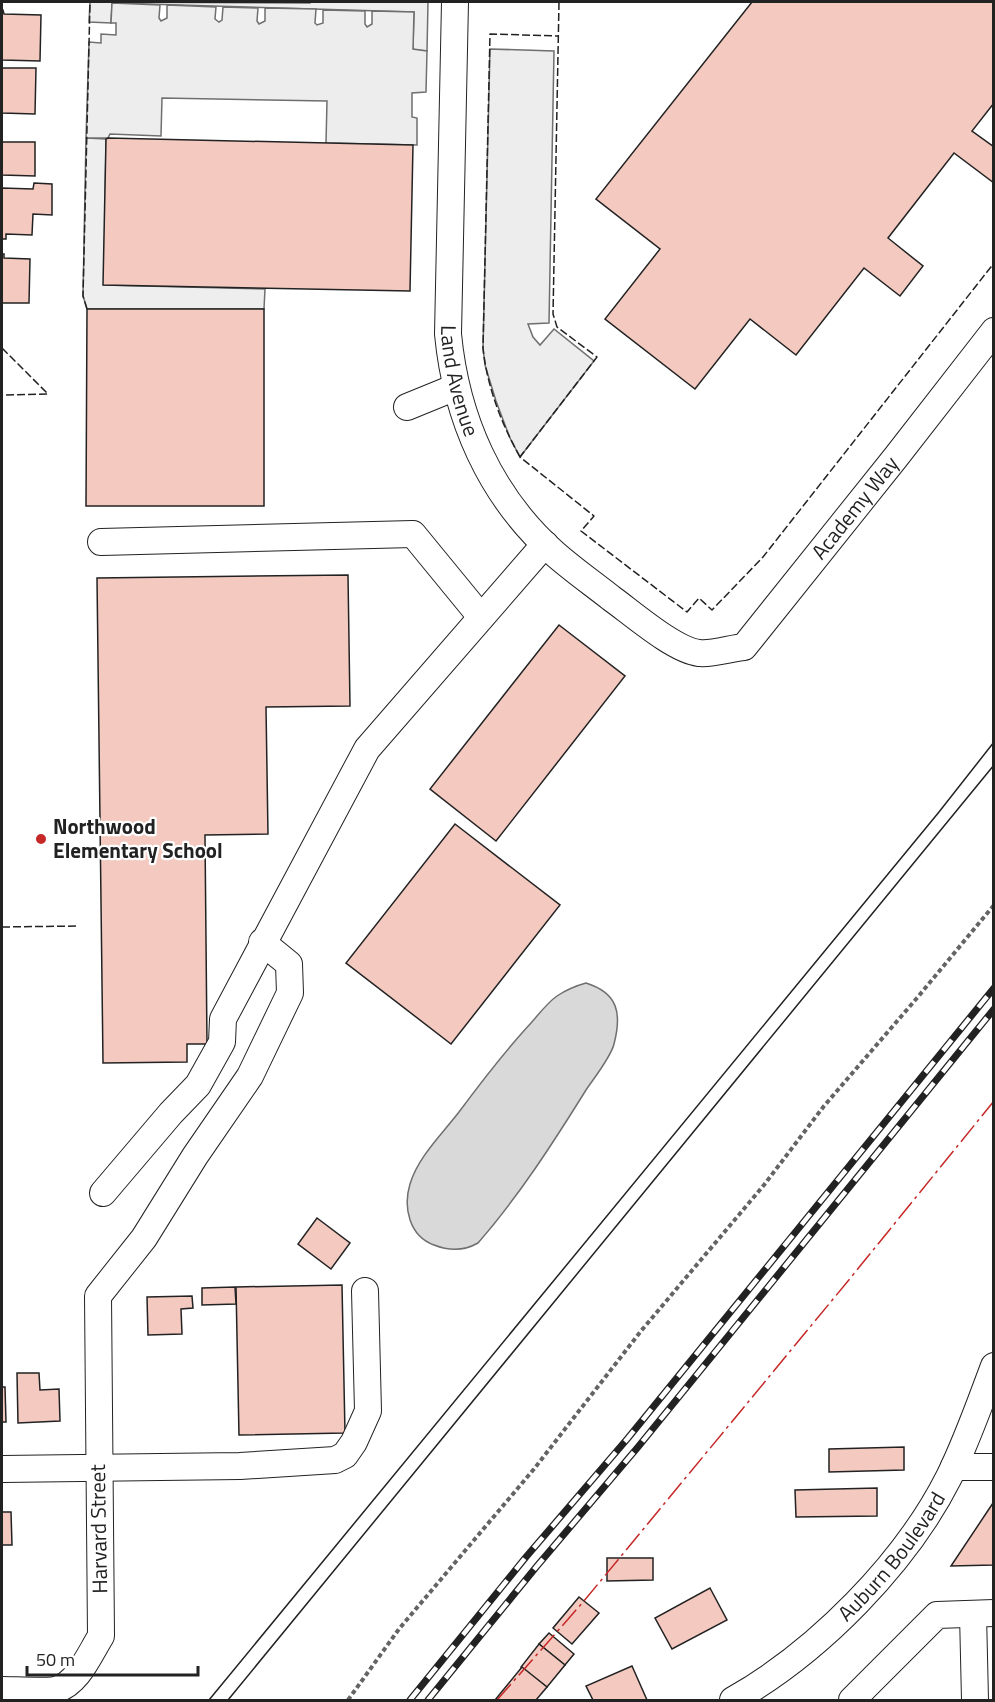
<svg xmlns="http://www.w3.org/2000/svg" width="995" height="1702" viewBox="0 0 995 1702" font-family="'Titillium Web',sans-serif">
<rect width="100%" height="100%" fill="#fff"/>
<!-- green -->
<g fill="#eee" stroke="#6f6f6f" stroke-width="1.5">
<path d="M90,2L306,3H310V2H428L427,51L415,50L413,49L414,12L112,3L111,23L89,22Z"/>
<path d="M86,138L106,139L104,285L265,289L264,309H87L83,296Z"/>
</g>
<!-- parking -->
<g fill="#ededed" stroke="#6f6f6f" stroke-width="1.5">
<path d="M112,3L160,5L159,18L161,21L167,18V5L216,7L215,19L219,22L222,20L223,7L258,8L257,21L259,24L265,21V8L316,9L315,23L317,25L323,23V10L365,11V24L367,27L372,24V11L414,12L413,49L427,51L426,92L412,93V117L417,118V145L326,143L327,101L162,98L161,136L110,134L108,138H86L89,42L101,43V34L116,35V23H111Z"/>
<path d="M490,49L554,51L549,323L528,324L533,337L540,345L554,329L594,361L520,457L510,438L496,401L485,365L483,348Z"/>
</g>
<!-- water -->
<path fill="#d9d9d9" stroke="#6f6f6f" stroke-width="1.5" d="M586,983C618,993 622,1013 614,1044C611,1057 594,1078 586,1090C553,1143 519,1196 478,1243C464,1251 449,1251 434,1245C409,1236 403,1207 410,1184C418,1157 442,1134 459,1112C482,1081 505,1051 531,1023C539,1014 547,1003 557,996C566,990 575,986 586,983Z"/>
<!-- building -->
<g fill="#f3c9c0" stroke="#222" stroke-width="1.5">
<path d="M752,2H994V103L972,131L994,147V183L954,153L888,238L923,266L900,296L864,268L796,355L750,319L695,389L605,319L660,249L596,199Z"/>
<path d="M2,10H3L4,14L41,15L40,61L2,60Z"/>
<path d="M2,68H36L35,114L2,113Z"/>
<path d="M108,138L413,145L410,291L103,285L106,139Z"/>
<path d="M2,142H35V176L2,175Z"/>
<path d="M34,183L52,184V215L33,214L32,235L6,234V239H2V188L33,189Z"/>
<path d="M2,254H4V258L30,259L29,303H2Z"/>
<path d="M87,309H264V506H86Z"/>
<path d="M348,575L350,706L266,707L268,834L205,835L207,1044H187V1062L103,1063L97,578Z"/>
<path d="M559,625L625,676L496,841L430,789Z"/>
<path d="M455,824L560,905L451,1044L346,963Z"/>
<path d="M317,1218L350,1243L331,1269L298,1244Z"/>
<path d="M342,1285L345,1433L239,1435L236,1287Z"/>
<path d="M235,1287L236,1304L202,1305V1288Z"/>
<path d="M192,1296L193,1308L181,1309L182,1334L148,1335L147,1297Z"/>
<path d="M17,1373H39L40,1390L59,1389L60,1421L18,1423Z"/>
<path d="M2,1387H5L6,1422H2Z"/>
<path d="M904,1447V1470L829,1472V1449Z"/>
<path d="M877,1488V1516L796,1517L795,1490Z"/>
<path d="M993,1503L994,1565L951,1566Z"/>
<path d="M2,1512H11L12,1545H2Z"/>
<path d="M607,1558H653V1580L607,1581Z"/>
<path d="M710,1588L727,1620L672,1649L655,1618Z"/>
<path d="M579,1597L599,1613L572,1644L553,1628Z"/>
<path d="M549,1633L574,1654L565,1665L539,1644Z"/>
<path d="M539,1644L565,1665L547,1687L521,1667Z"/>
<path d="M632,1666L647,1700H593L586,1686Z"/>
<path d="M522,1667L547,1687L536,1700H495Z"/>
</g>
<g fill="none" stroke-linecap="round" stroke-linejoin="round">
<defs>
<g id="minor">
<path id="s1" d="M455,2L448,334C456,418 490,496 554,553C572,569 592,583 611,598C632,613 674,650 699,653C710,655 732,648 744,647L896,457L994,331"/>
<path d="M407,407L456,387"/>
<path d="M101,542L413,534L481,617"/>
<path d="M103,1193L171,1113L198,1085L222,1042L223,1019L367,749L545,544"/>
<path d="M954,1467H994"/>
<path d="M2,1469L240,1466L335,1460L345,1455L354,1442L368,1411L365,1291"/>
<path d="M973,1614L975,1700"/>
<path d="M2,1690C14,1690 45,1692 55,1690C78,1684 89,1655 101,1636L98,1296L144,1238L195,1156L250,1076L290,993L289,964L262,942"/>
<path id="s2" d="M733,1700C818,1652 905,1564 949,1477C967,1441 980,1403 994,1366"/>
<path d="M852,1700L937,1615L994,1613"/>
</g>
</defs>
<!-- minor casing -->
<use href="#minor" stroke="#222" stroke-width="28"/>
<!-- path -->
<path stroke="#646464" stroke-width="4" stroke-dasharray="4.5 3" stroke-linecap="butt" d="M348,1700L399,1629L534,1469L641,1331L764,1185L824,1106L917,998L994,905"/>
<!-- minor -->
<use href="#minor" stroke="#fff" stroke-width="26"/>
<!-- tram -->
<g stroke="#222" stroke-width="1.5">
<path d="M209,1700L939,812L994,742"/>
<path d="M228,1700L994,765"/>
</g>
<defs>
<g id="rail">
<path d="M410,1700L526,1557L628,1438L994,988"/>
<path d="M428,1700L537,1566L638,1447L994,1009"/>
</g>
</defs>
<!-- rail casing -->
<use href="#rail" stroke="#222" stroke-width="7"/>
<!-- rail -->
<use href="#rail" stroke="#fff" stroke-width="4.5" stroke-dasharray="14" stroke-linecap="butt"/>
<!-- fence -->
<g stroke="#222" stroke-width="1.5" stroke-dasharray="8 3" stroke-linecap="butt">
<path d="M559,2L553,314L557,327L597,357L520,457L594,516L581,531L687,612L699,598L712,610L763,557L994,263"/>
<path d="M87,309L83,296L90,2"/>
<path d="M2,348L48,394L2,395"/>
<path d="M520,457C501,423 487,386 483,348L490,34L559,36"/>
<path d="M2,927L79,926"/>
</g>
<!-- power -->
<path stroke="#c62828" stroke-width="1.5" stroke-dasharray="21 4.5 3 4.5" stroke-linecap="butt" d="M497,1700L584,1601L848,1281L994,1101"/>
</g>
<!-- markers -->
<circle fill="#c62828" stroke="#fff" stroke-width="2" cx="41" cy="839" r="6"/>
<g text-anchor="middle" stroke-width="4.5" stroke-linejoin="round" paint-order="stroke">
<!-- street labels -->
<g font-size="21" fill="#222" stroke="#fff">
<text dy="7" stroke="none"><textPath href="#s1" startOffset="380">Land Avenue</textPath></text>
<text dy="7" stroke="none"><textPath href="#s1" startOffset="982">Academy Way</textPath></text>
<text transform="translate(99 1529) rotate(-91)" y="7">Harvard Street</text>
<text dy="7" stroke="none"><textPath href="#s2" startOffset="216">Auburn Boulevard</textPath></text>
</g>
<!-- poi labels -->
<g font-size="21" font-weight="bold" fill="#222" stroke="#fff" text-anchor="start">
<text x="53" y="834">Northwood<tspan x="53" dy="24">Elementary School</tspan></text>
</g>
</g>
<!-- border -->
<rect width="995" height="1702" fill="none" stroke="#222222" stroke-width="6"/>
<!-- scale -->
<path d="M27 1666v9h171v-9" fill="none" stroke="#222222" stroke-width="3"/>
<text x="36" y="1666" font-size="18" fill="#222222" stroke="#ffffff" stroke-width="4.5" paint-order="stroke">50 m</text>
</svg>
